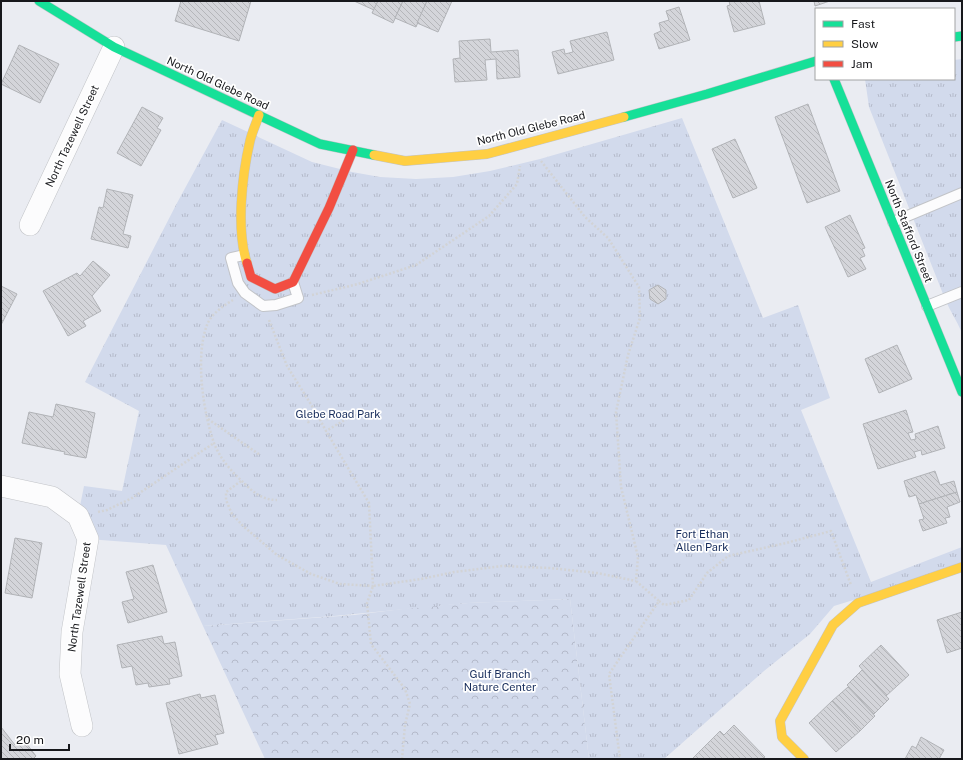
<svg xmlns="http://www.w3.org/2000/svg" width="963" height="760" viewBox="0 0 963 760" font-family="'Public Sans',sans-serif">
<defs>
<pattern id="forest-crowns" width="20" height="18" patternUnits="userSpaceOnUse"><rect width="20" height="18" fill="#d2daec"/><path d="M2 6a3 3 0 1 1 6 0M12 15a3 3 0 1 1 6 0" fill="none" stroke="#b4baca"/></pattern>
<pattern id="park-tufts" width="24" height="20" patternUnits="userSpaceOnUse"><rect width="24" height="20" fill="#d2daec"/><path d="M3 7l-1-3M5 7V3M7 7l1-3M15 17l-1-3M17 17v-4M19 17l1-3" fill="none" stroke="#b4baca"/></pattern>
<pattern id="building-back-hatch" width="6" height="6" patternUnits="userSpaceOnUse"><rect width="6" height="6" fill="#d4d5da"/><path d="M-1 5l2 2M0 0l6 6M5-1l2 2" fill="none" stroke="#b5b6ba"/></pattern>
</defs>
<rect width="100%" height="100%" fill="#eaecf2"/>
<!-- forest -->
<path fill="url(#forest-crowns)" d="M570,599L589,759H265L203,626L354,615L418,607L468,603Z"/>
<!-- park -->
<g fill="url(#park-tufts)">
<path d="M962,59V333C957,321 950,311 945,299L869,107L865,79H954V60Z"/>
<path d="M682,118L763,318L798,305L830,398L801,410L871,582L962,547V562L876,593L834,606L810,634L764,671L664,759H589L570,599L468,603L334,616L203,626L166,545L88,539L78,516L84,486L122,491L139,411L85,382L177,203L222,120L312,162L352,172L380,177L416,179L453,177L490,171L540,159Z"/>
</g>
<!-- building -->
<g fill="url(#building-back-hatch)" stroke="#b1b3b7">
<path d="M181,1H251L239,41L175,21Z"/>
<path d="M354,1H378L374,10Z"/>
<path d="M378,1H403L393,23L372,13Z"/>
<path d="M403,1H427L416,27L395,18Z"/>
<path d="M427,1H452L438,32L417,23Z"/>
<path d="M729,1H759L765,24L734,32L727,6L730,5Z"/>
<path d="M814,1H830L815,6Z"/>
<path d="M679,7L690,40L659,49L654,34L661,31L659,23L669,20L666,11Z"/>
<path d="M607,32L614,60L558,74L552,52L564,49L565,54L573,52L570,41Z"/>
<path d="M490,39L491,52L518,50L520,77L497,79L496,59L485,60L487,80L455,82L453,59L460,58L459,41Z"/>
<path d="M19,45L59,64L40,103L1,84Z"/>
<path d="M808,104L840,191L807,203L775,117Z"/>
<path d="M142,107L163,118L157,128L161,130L141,166L117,153Z"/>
<path d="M735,139L757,188L733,198L712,149Z"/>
<path d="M107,189L133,195L123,234L131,236L128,248L91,239L99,207L103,208Z"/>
<path d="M850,215L865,248L862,249L865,256L860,258L866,269L848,277L825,227Z"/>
<path d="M93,261L110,275L92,296L101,311L83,321L86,326L68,336L43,291L77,273L80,276Z"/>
<path d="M658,285L666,290V299L658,304L650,299L649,290Z"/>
<path d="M1,286L17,294L1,325Z"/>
<path d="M897,345L912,379L879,393L865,359Z"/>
<path d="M56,404L95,413L86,458L64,454L65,452L22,443L29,412L53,417Z"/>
<path d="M906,410L913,432L908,433L911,440L916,439L915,434L938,426L945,448L922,455L921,450L914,452L916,457L878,469L863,424Z"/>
<path d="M935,471L940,485L954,481L957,492L919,504L916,495L909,497L904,481Z"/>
<path d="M957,492L960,502L947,507L950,517L945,518L947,523L923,531L919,520L924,519L919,504Z"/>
<path d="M15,538L42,543L32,598L5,593Z"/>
<path d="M153,565L167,612L128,623L122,602L134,599L126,572Z"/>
<path d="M962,612V648L947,653L937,620Z"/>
<path d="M162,636L164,644L175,642L182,676L169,679L170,684L149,687L148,683L136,685L132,666L122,668L117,645Z"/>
<path d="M881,645L909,675L886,696L859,666Z"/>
<path d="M862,670L889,699L874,714L847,685Z"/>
<path d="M848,687L875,716L860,731L832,701Z"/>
<path d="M200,694L201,698L215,695L224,733L215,735L218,744L179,754L166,703Z"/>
<path d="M832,701L860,731L836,752L809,723Z"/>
<path d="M734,725L765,757L762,759H692L720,731L724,735Z"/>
<path d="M1,727L15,745L23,739L36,756L33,759H1Z"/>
<path d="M921,737L944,750L939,759H905L912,746L916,748Z"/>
</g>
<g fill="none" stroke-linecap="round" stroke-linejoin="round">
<defs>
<g id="lane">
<path d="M893,222L962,193"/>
<path d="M244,255L231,258L238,283L245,293L263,306L276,305L298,298L293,282"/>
<path d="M927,306L962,292"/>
</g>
<g id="street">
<path d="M30,225L114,47"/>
<path d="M1,486L52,497L78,516L88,539L72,632L70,674L82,726"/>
</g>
<g id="fast">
<path d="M39,1L114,47L320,144L374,155"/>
<path d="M954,37L962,36"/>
<path d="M834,79L962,392"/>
<path d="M624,117L707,94L816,61"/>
</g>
<g id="slow">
<path d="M374,155L405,161L487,154L624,117"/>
<path d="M247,263C236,230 242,175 250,141C252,132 256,124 259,115"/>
<path d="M804,759L782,737L780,721L833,625L858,603L962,567"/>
</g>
<path id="jam" d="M247,263L251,277L275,289L293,282L329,208L353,150"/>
</defs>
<!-- lane casing -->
<use href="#lane" stroke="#c2c4c8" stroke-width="12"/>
<!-- street casing -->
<use href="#street" stroke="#c2c4c8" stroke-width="22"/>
<!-- fast casing -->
<use href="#fast" stroke="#c2c4c8" stroke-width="10"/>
<!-- slow casing -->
<use href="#slow" stroke="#c2c4c8" stroke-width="10"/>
<!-- jam casing -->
<use href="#jam" stroke="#c2c4c8" stroke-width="10"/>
<!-- path -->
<g stroke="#d2d3d5" stroke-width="2.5" stroke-dasharray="2 2" stroke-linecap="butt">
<path d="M541,161L585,217L608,238L639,287L640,318L628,355L616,412L621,487L638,557L636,581L659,601L609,674L620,759"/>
<path d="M312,295L358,284L416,265L489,216L517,184L520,166"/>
<path d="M233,300C223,306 211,314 207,325C195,356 203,412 214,443C220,459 232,472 245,484C254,493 263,500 277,500"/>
<path d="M269,320L287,366L317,414L326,431L360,411"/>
<path d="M208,419L260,455"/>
<path d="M309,423L307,420L317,414"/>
<path d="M241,481L226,492V500L232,514L243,526L277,555L311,574L340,584L373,586L369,503L326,431"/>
<path d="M98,512L107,510L132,498L214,443"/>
<path d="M659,601L664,605L689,600L707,573L728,556L786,543L831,531L851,585"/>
<path d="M402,759L405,725L410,704L405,689L371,644L367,603L373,586L421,579L454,572L502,566L550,568L597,573L636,581"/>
</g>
<!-- lane -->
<use href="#lane" stroke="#fcfcfd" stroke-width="10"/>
<!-- street -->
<use href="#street" stroke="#fcfcfd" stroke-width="21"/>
<!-- fast -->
<use href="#fast" stroke="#16e098" stroke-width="9"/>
<!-- slow -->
<use href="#slow" stroke="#ffcf43" stroke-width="9"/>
<!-- jam -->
<use href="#jam" stroke="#f24e42" stroke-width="9"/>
</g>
<g text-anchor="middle" stroke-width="3.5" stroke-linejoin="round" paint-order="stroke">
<!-- street labels -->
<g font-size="11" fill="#17181c" stroke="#fff">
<text transform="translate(218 83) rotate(25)" y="4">North Old Glebe Road</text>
<text transform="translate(531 128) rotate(-14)" y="4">North Old Glebe Road</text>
<text transform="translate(72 136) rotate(-65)" y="4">North Tazewell Street</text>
<text transform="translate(909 231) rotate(68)" y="4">North Stafford Street</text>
<text transform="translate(79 597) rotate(-82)" y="4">North Tazewell Street</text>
</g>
<!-- park labels -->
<g font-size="11" fill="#162c5b" stroke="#fff">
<text x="338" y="418">Glebe Road Park</text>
<text x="702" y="538">Fort Ethan<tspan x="702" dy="13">Allen Park</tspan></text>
<text x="500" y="678">Gulf Branch<tspan x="500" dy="13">Nature Center</tspan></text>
</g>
</g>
<!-- border -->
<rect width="963" height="760" fill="none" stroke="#17181c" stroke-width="4"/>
<!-- legend -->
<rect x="815" y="8" width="140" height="72" fill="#ffffff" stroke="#a2a3a4"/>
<rect x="823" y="21" width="20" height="6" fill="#16e098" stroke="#a2a3a4"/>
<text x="851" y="28" font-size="12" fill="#17181c">Fast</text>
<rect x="823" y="41" width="20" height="6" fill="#ffcf43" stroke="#a2a3a4"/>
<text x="851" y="48" font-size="12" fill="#17181c">Slow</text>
<rect x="823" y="61" width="20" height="6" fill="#f24e42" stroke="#a2a3a4"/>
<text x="851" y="68" font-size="12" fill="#17181c">Jam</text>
<!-- scale -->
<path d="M10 744v6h59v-6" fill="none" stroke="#17181c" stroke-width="2"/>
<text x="16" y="744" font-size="12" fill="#17181c" stroke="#ffffff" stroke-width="3" paint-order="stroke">20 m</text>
</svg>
